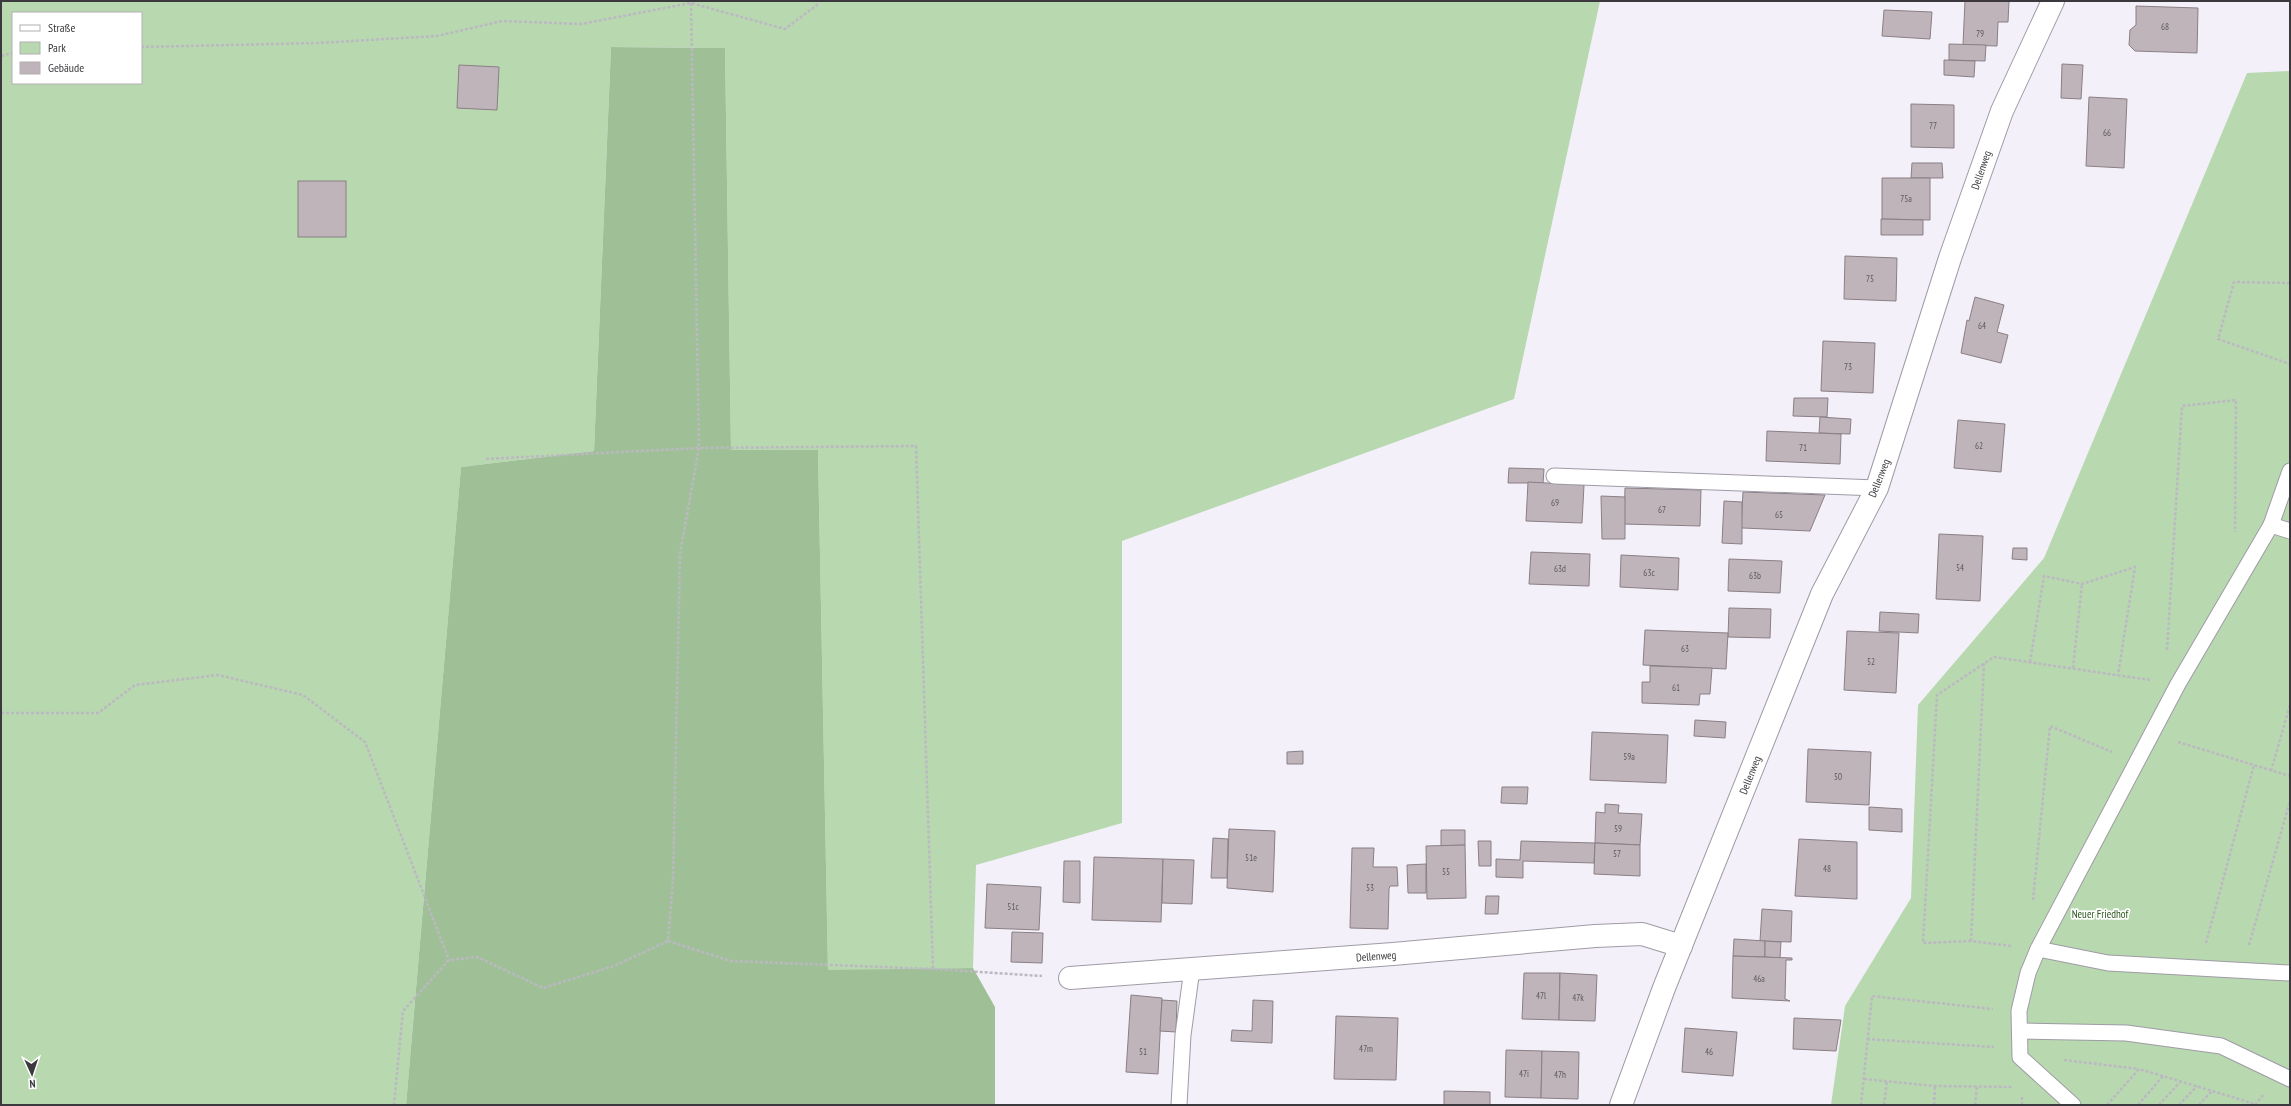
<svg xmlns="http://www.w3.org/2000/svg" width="2291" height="1106" viewBox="0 0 2291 1106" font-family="'PT Sans Narrow',sans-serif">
<rect width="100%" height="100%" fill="#f4f0fa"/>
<!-- green -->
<g fill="#b8d8b0" fill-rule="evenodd">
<path d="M1,1H1600L1514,399L1122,541V823L976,865L973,968L828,971L818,450L731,451L725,48L611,47L594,451L461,467L406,1105H1ZM13,13H141V83H13Z"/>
<path d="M2290,71V1105H1831L1845,1006L1911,898L1918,705L2044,558L2247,73Z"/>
</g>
<!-- forest -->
<path fill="#9fc097" d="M611,47L725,48L731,450H818L828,970L973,968L995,1007V1105H406L461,467L594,451Z"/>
<!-- building -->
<g fill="#bfb4b9" stroke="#897f84">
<path d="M1965,1H2009L2008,22H1998L1997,46L1963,45Z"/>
<path d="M2136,6L2198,8L2197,53L2135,51L2129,45L2130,30L2136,25Z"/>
<path d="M1884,10L1932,12L1930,39L1882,36Z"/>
<path d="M1949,44L1986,45L1985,61L1949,60Z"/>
<path d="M1944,60L1975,61L1974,77L1944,75Z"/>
<path d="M2062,64L2083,65L2081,99L2061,98Z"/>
<path d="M459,65L499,67L497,110L457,108Z"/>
<path d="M2089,97L2127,99L2124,168L2086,166Z"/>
<path d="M1911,104L1954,105V148L1911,147Z"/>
<path d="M1912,163H1942L1943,178H1911Z"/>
<path d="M1882,178H1930V220L1882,219Z"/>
<rect x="298" y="181" width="48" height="56"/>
<path d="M1881,219L1923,220V235H1881Z"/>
<path d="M1845,256L1897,258L1896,301L1844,299Z"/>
<path d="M1975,297L2004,305L1997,332L2008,335L2001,363L1961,353L1967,320L1969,321Z"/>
<path d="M1823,341L1875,343L1873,393L1821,391Z"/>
<path d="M1794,398H1828L1827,417L1793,416Z"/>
<path d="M1820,417L1851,419L1850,434L1819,433Z"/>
<path d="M1958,420L2005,424L2001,472L1954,468Z"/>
<path d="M1767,431L1841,434L1840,464L1766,461Z"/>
<path d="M1509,468L1544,469L1543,483H1508Z"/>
<path d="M1528,482L1584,485L1582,523L1526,521Z"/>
<path d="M1625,488L1701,490L1700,526L1624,524Z"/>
<path d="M1743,492L1825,495L1810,531L1743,528H1741Z"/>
<path d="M1601,496L1625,497V539H1602Z"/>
<path d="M1724,501L1742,502V544L1722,543Z"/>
<path d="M1939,534L1983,536L1980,601L1936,599Z"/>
<path d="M2013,548H2027V560L2012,559Z"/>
<path d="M1531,552L1590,554L1589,586L1529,584Z"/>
<path d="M1621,555L1679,558L1678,590L1620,587Z"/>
<path d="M1729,559L1782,561L1780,593L1728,591Z"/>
<path d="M1729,608L1771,609L1770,638L1728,637Z"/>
<path d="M1880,612L1919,614L1918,633L1879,631Z"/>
<path d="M1645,630L1728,633L1726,669L1643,665Z"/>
<path d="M1847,631L1899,633L1896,693L1844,690Z"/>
<path d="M1650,666L1712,668L1710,694H1700L1699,705L1642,703V682H1650Z"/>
<path d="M1695,720L1726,722L1725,738L1694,736Z"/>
<path d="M1592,732L1668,735L1666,783L1590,780Z"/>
<path d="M1808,749L1871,752L1869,805L1806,802Z"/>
<path d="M1303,751V764H1287V752Z"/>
<path d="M1502,787H1528L1527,804L1501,803Z"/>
<path d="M1605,804L1619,805L1618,813L1642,814L1640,845L1595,843L1596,812L1605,813Z"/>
<path d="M1869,807L1902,809V832L1869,830Z"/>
<path d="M1229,829L1275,831L1273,892L1227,888Z"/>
<path d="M1441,830H1465V845L1441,846Z"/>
<path d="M1213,838L1228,839L1227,878H1211Z"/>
<path d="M1799,839L1857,842V899L1795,896Z"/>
<path d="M1478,841H1491V866H1479Z"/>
<path d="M1521,841L1595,843L1594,863L1523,861V878L1496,877V859L1520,860Z"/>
<path d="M1595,843L1640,845V876L1594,874Z"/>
<path d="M1465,845L1466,898L1427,899L1426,846Z"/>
<path d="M1352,848H1374L1373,867H1397L1398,886H1390L1389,889L1388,929L1350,928Z"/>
<path d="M1094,857L1163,859L1161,922L1092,920Z"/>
<path d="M1163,859L1194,860L1192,904L1162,903Z"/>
<path d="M1064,861H1080V903L1063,902Z"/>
<path d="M1426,864V893H1408L1407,865Z"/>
<path d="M987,884L1041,887L1039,930L985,928Z"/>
<path d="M1486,896H1499L1498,914H1485Z"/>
<path d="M1762,909L1792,911L1791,942L1760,941Z"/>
<path d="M1012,932L1043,933L1042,963L1011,962Z"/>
<path d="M1734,939L1765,941V957L1733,956Z"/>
<path d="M1765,941L1781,942L1780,958L1765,957Z"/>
<path d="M1733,956L1792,958V960H1786L1785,999L1790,1001L1732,998Z"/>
<path d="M1524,973H1560L1559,1020L1522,1019Z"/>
<path d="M1560,973L1597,975L1595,1021L1559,1020Z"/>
<path d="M1131,995L1162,998L1158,1074L1126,1072Z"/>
<path d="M1162,1000L1177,1001L1176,1032L1160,1031Z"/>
<path d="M1253,1000L1273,1001L1272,1043L1231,1041L1232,1030L1252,1031Z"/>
<path d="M1336,1016L1398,1018L1396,1080L1334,1079Z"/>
<path d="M1794,1018L1841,1020L1836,1051L1793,1049Z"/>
<path d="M1685,1028L1737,1032L1733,1076L1682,1072Z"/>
<path d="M1506,1050L1542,1051L1541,1098L1505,1097Z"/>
<path d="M1542,1051L1579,1052L1578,1099L1541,1098Z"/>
<path d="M1444,1091L1490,1092V1105H1444Z"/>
</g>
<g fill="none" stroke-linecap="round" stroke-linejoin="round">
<defs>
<g id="service">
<path d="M1554,476L1877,488"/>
<path d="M2271,525L2290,531"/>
<path d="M2038,949L2108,963L2290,973"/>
<path d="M2020,1031L2126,1033L2221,1046L2290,1079"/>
<path d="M1179,1105L1183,1035L1192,969"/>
<path d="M2073,1105L2020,1057L2019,1011L2028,973L2038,949L2178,684L2271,525L2290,471"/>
</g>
<g id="minor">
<path d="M1070,978L1393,954L1595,936L1642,934L1681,946"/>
<path d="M1621,1105L1664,988L1822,594L1877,488L1950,258L2002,111L2053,1"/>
</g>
</defs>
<!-- service casing -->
<use href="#service" stroke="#9f9ba5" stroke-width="17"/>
<!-- minor casing -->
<use href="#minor" stroke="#9f9ba5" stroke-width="24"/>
<!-- path -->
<g stroke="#bcb8c1" stroke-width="2.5" stroke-dasharray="3 2" stroke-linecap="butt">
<path d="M141,47L317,43L437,36L502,21L581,24L691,3L785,29L817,5V1"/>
<path d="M1,56L13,53"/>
<path d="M2290,283L2234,282L2218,339L2290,364"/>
<path d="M486,459L699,448L916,446L933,969"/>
<path d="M2167,650L2182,406L2236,400L2235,532"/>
<path d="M2030,662L2044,576L2082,584L2135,567L2118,675"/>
<path d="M2073,668L2082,584"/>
<path d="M1,713H98L135,685L218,675L303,695L365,742L449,960"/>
<path d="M2178,742L2290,776"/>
<path d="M2271,771L2290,705"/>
<path d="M2033,900L2050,726L2112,752"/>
<path d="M668,941L731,961L933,969L1042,976"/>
<path d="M1971,941L1984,663"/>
<path d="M2206,943L2254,765"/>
<path d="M2249,945L2290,801"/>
<path d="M2011,946L1971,941L1923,943L1937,695L1994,657L2150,680"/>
<path d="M1867,1039L1994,1047"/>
<path d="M2064,1060L2139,1069"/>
<path d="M1864,1079L1935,1086L2013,1087"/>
<path d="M394,1105L403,1011L449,960L477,957L543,988L614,966L668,941L673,881L680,554L699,448L691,3"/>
<path d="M1861,1105L1872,996L1993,1009"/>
<path d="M1884,1105L1887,1081"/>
<path d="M1934,1105L1935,1086"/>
<path d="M1975,1105L1977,1087"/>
<path d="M2022,1105V1096"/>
<path d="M2107,1105L2139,1069L2163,1076"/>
<path d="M2138,1105L2163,1076L2255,1104"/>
<path d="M2159,1105L2181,1081"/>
<path d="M2179,1105L2197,1086"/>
<path d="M2199,1105L2212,1091"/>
<path d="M2255,1105L2263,1095"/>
</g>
<!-- service -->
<use href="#service" stroke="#fff" stroke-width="15"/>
<!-- minor -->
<use href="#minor" stroke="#fff" stroke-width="22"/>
</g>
<g text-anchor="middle" stroke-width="3.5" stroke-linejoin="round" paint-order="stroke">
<!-- number labels -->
<g font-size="9" fill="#5c585c">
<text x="2165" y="30">68</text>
<text x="1980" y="37">79</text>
<text x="1933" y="129">77</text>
<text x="2107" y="136">66</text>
<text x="1906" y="202">75a</text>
<text x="1870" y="282">75</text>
<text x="1982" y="329">64</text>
<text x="1848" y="370">73</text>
<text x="1979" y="449">62</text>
<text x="1803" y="451">71</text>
<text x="1555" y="506">69</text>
<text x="1662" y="513">67</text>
<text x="1779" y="518">65</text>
<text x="1960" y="571">54</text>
<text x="1560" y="572">63d</text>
<text x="1649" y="576">63c</text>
<text x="1755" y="579">63b</text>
<text x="1685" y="652">63</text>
<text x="1871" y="665">52</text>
<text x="1676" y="691">61</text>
<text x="1629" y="760">59a</text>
<text x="1838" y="780">50</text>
<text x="1618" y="832">59</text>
<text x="1617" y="857">57</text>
<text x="1251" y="861">51e</text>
<text x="1827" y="872">48</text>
<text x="1446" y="875">55</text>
<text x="1370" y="891">53</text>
<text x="1013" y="910">51c</text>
<text x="1759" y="982">46a</text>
<text x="1541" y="999">47l</text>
<text x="1578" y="1001">47k</text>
<text x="1366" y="1052">47m</text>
<text x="1143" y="1055">51</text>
<text x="1709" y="1055">46</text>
<text x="1524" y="1077">47i</text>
<text x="1560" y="1078">47h</text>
</g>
<!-- street labels -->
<g font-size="11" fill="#3b393d" stroke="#fff">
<text transform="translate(1981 170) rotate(-71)" y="4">Dellenweg</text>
<text transform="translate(1879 478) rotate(-68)" y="4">Dellenweg</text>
<text transform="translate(1750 775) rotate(-68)" y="4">Dellenweg</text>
<text transform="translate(1376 956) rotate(-4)" y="4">Dellenweg</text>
</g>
<!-- park labels -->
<g font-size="11" fill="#28531b" stroke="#fff">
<text x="2100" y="918">Neuer Friedhof</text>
</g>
</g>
<!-- border -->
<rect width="2291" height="1106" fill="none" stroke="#3b393d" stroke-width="4"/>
<!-- legend -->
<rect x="12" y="12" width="130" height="72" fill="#ffffff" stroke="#b1b0b1"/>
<rect x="20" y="25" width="20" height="6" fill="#ffffff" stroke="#b1b0b1"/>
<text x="48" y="32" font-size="12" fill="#3b393d">Straße</text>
<rect x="20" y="42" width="20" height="12" fill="#b8d8b0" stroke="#b1b0b1"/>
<text x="48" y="52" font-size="12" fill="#3b393d">Park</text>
<rect x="20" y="62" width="20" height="12" fill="#bfb4b9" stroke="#b1b0b1"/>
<text x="48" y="72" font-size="12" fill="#3b393d">Gebäude</text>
<!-- north arrow -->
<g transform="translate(32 1074) rotate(177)" stroke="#ffffff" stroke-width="3" paint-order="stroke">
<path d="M0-3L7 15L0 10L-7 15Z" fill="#3b393d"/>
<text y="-6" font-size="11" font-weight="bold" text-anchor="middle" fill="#3b393d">N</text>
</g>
</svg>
